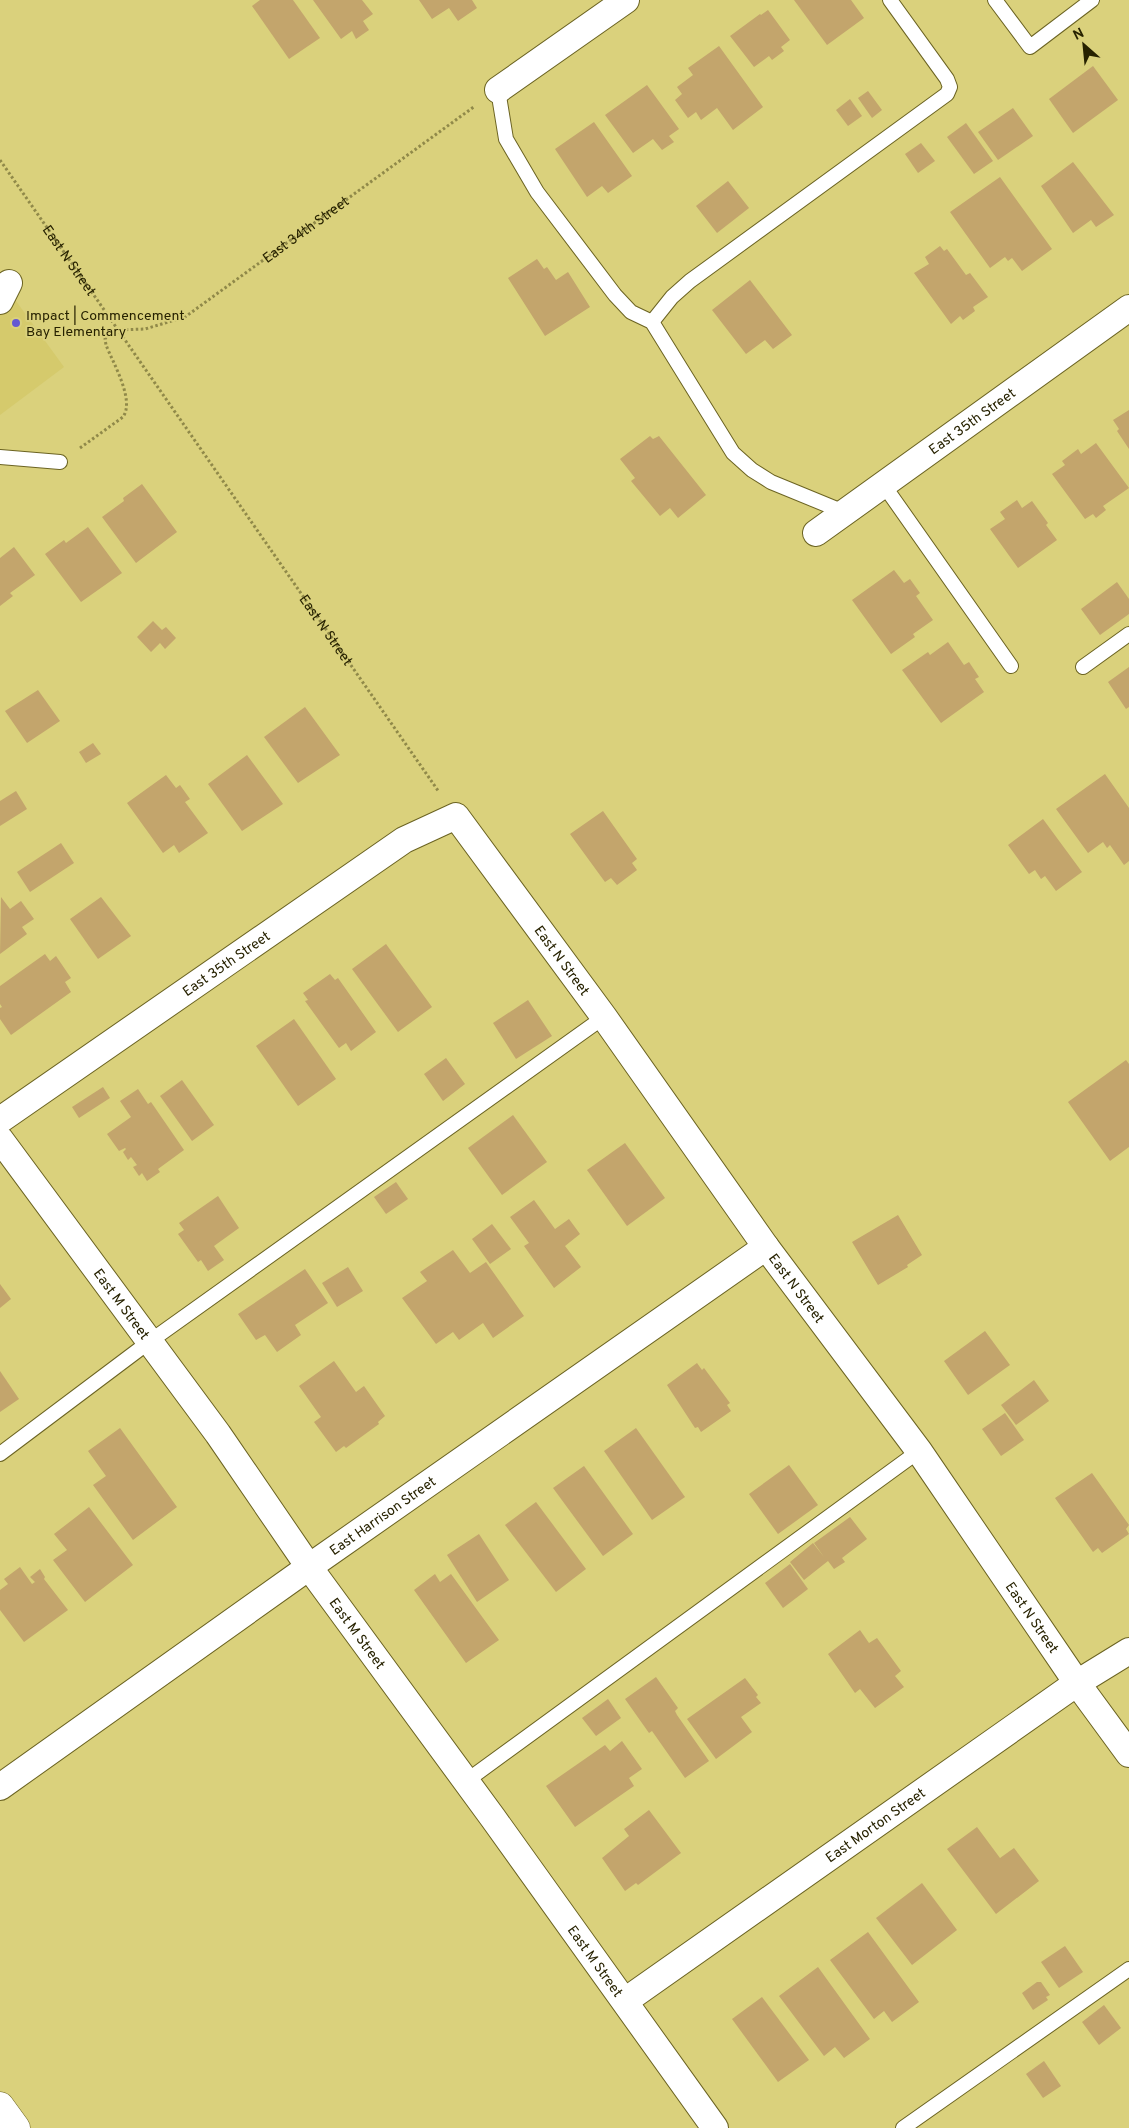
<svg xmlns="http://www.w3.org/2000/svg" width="1129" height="2128" viewBox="0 0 1129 2128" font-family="Overpass,sans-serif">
<rect width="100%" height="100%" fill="#dad17c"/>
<!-- built -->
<path fill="#d5ca6c" d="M0,279L64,367L0,415Z"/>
<!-- building -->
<g fill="#c3a56c">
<path d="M260,0H293L320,38L289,59L252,6Z"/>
<path d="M313,0H362L373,14L363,21L369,30L356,39L352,31L341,39Z"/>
<path d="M419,0H472L477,8L458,21L449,8L432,19Z"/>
<path d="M794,0H851L864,18L827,45Z"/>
<path d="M768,10L790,40L781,47L784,51L772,60L769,56L754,67L730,36L760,14L761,15Z"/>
<path d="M719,46L763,107L733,130L717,108L701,120L696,112L688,118L675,100L682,94L677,87L693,75L688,68Z"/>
<path d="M1093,66L1118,100L1073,133L1049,99Z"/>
<path d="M647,85L679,129L669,136L674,142L662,150L653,139L633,153L605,115Z"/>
<path d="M868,91L882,110L872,118L858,98Z"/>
<path d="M850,99L862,116L848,126L836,110Z"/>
<path d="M1013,108L1033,136L998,160L978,132Z"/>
<path d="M594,122L632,176L608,193L602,186L587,197L555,149Z"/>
<path d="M966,123L993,161L974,174L947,137Z"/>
<path d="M921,143L935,161L918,173L905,154Z"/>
<path d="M1073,162L1114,215L1096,227L1091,220L1073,233L1041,186Z"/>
<path d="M1000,177L1052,249L1022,271L1012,258L1008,261L1005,257L990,268L950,212Z"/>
<path d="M728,181L749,208L717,233L696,206Z"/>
<path d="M940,246L944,251L947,249L966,275L970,273L988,297L973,307L975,311L963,320L960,316L951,324L914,273L929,264L925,257Z"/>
<path d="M537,259L544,269L547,267L556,280L568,272L590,307L545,336L508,278Z"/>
<path d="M750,280L792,335L773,349L765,340L746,354L712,310Z"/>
<path d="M1129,410V449L1117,431L1119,429L1113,420Z"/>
<path d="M650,436L653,439L659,436L706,495L678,518L670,508L660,516L631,481L635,478L620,459Z"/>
<path d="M1096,443L1129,488L1103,506L1106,510L1096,518L1093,514L1085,519L1052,474L1065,465L1062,461L1078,449L1081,454Z"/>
<path d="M142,484L177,532L136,563L102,517L124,501L123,498Z"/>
<path d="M1017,500L1022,508L1032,501L1048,523L1046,525L1057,540L1018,568L990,529L1005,519L1000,512Z"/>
<path d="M88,527L122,573L81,602L45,554L64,540L66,543Z"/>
<path d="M14,547L35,575L10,593L13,596L0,606V558Z"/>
<path d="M894,570L904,583L910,579L920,593L916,596L933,620L913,634L915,637L891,654L852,600Z"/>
<path d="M1117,582L1129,599V614L1100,635L1081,609Z"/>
<path d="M153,621L162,630L166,627L176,638L165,649L160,643L151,652L137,637Z"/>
<path d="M948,642L964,665L969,662L979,677L975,679L984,692L941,723L902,670L928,652L930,655Z"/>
<path d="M1129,667V707L1126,709L1108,682Z"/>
<path d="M38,690L60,721L27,743L5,711Z"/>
<path d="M305,707L340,755L298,783L264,737Z"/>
<path d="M93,743L101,754L86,763L79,752Z"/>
<path d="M247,755L283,804L242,831L208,784Z"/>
<path d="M1105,774L1129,808V861L1124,865L1110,845L1107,848L1103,842L1088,853L1056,809Z"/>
<path d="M166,775L176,788L180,785L190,799L185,802L208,833L179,853L174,845L163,853L127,803Z"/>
<path d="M16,791L27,809L0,826V801Z"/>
<path d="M603,811L637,859L632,863L637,870L617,885L611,878L605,882L570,834Z"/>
<path d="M1043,819L1082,872L1056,891L1045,876L1041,879L1035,870L1029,874L1008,845Z"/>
<path d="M61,843L74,863L30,892L17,872Z"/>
<path d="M1,897L10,909L21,901L34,919L22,927L27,934L0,954Z"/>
<path d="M101,897L131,936L98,959L70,919Z"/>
<path d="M386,944L432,1007L398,1032L352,969Z"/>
<path d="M45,954L50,961L56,956L71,978L65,982L71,992L11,1035L0,1019V1008L2,1007L0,1004V986Z"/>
<path d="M330,974L335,980L338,978L376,1032L351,1051L346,1043L339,1048L305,1001L308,1000L303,993Z"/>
<path d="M528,1000L552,1036L516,1059L493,1023Z"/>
<path d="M294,1019L336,1079L298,1106L256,1046Z"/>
<path d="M446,1058L465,1084L443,1101L424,1074Z"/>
<path d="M1126,1060L1129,1064V1147L1110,1161L1068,1102Z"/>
<path d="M182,1080L214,1125L192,1141L160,1096Z"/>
<path d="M103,1087L110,1098L79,1118L72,1107Z"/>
<path d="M138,1089L148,1104L151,1102L184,1150L158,1169L160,1172L147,1181L142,1173L139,1176L133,1167L137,1165L131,1157L128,1160L123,1152L126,1149L125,1148L119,1151L107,1134L131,1117L120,1101Z"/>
<path d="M513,1115L547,1162L502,1195L468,1148Z"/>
<path d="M625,1143L665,1198L627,1226L587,1170Z"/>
<path d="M396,1182L408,1199L386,1214L374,1197Z"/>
<path d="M218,1196L239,1228L214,1246L224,1260L208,1271L201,1260L198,1262L178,1234L184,1230L179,1223Z"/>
<path d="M534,1200L555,1229L569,1219L580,1234L565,1246L581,1267L554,1288L524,1246L529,1243L510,1217Z"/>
<path d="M898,1215L922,1255L907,1265L908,1267L878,1285L852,1242Z"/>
<path d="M492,1224L511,1249L490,1264L472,1239Z"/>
<path d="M453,1250L470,1273L486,1262L524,1316L493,1338L483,1323L459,1340L453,1332L436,1344L402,1298L427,1281L420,1272Z"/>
<path d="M348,1267L363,1291L337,1307L322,1283Z"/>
<path d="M305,1269L328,1303L295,1325L301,1335L277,1352L265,1335L256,1340L238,1314Z"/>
<path d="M0,1284L11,1299L0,1308Z"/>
<path d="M985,1331L1010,1365L968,1395L944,1361Z"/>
<path d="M334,1361L356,1392L364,1386L385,1416L378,1422L379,1424L346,1448L344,1446L336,1452L314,1422L321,1417L299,1386Z"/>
<path d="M697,1363L702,1370L704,1368L730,1403L727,1405L731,1411L701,1432L698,1427L695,1428L667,1385Z"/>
<path d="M0,1371L19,1399L0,1412Z"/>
<path d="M1034,1380L1049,1401L1016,1425L1001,1405Z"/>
<path d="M1005,1413L1024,1440L1001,1456L982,1429Z"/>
<path d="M120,1428L177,1507L133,1540L93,1485L106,1476L88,1451Z"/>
<path d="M636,1428L685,1497L652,1520L604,1451Z"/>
<path d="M789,1465L818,1505L778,1534L749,1494Z"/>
<path d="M584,1466L633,1534L603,1556L553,1488Z"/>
<path d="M1092,1473L1129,1525L1126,1529L1129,1534L1102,1553L1098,1548L1093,1552L1055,1498Z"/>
<path d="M536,1502L586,1569L556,1592L505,1525Z"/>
<path d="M89,1507L133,1565L85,1602L53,1560L67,1550L54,1534Z"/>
<path d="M850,1517L867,1539L842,1558L845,1562L834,1569L828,1561L804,1580L790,1562L813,1543L824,1557L814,1543Z"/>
<path d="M479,1534L509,1580L477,1602L447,1555Z"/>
<path d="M790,1564L808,1589L783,1608L765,1583Z"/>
<path d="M20,1567L32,1584L35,1582L30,1577L40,1569L45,1577L44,1579L68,1610L24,1642L0,1610V1590L8,1584L4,1579Z"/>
<path d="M435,1574L440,1582L451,1574L499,1640L466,1663L414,1590Z"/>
<path d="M860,1630L869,1643L877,1638L901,1671L895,1676L904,1687L875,1708L860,1689L855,1693L828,1654Z"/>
<path d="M656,1677L678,1708L675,1711L677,1715L709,1761L685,1778L652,1731L649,1733L625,1699Z"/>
<path d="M745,1678L758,1695L756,1697L761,1703L741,1717L752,1732L716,1759L687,1719Z"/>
<path d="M608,1699L621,1718L596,1736L582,1718Z"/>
<path d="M622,1741L642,1769L629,1778L634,1786L575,1827L546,1786L605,1745L610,1751Z"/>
<path d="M649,1810L681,1853L638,1885L636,1883L625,1891L602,1858L629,1836L624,1829Z"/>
<path d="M977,1827L1000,1858L1014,1848L1039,1881L996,1914L947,1849Z"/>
<path d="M922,1883L957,1930L912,1965L876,1918Z"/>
<path d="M868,1932L919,2002L892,2022L884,2011L874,2019L830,1960Z"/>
<path d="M1065,1946L1083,1972L1059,1988L1041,1962Z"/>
<path d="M818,1967L870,2039L844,2058L835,2047L824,2056L779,1996Z"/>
<path d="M1037,1982H1041L1050,1995L1046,1997L1048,2000L1033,2010L1022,1993Z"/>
<path d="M762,1997L809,2060L778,2082L732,2019Z"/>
<path d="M1104,2005L1121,2028L1099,2045L1082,2022Z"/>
<path d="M1044,2061L1061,2086L1043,2098L1026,2074Z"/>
</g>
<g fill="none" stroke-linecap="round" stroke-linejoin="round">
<defs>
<g id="lane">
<path d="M995,0L1030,47L1092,0"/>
<path d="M498,90L506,139L537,192L615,295L631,312L652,322L733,453L752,470L771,482L844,512"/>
<path d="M652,322L672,297L690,281L947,94L950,87L947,79L890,0"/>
<path d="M0,457L60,462"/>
<path d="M883,484L1011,666"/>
<path d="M1083,667L1129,634"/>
<path d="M0,1454L149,1342L604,1017"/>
<path d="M465,1782L919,1451"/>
<path d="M903,2128L1129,1969"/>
</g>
<g id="street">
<path d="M498,90L626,0"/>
<path d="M0,301L9,283"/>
<path id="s3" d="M816,533L1129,308"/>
<path id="s4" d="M0,1120L404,840L456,816L604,1017L766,1247L919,1451L1077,1683L1129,1754"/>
<path id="s5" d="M0,1139L218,1434L309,1567L493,1818L715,2128"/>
<path id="s6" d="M0,1787L309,1567L766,1247"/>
<path id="s7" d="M625,2001L1077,1683L1129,1651"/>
</g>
<path id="secondary" d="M0,2106L16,2128"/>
</defs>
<!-- lane casing -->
<use href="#lane" stroke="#6b6322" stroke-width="16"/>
<!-- street casing -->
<use href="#street" stroke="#6b6322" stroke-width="28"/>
<!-- secondary casing -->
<use href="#secondary" stroke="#6b6322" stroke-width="29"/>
<!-- path -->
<g stroke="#908949" stroke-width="3" stroke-dasharray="2.5 2.5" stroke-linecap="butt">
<path id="s1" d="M0,160L439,792"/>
<path id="s2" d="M80,448L123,417C135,400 113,363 106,345L105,339L109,333L118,330L145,329L185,317L475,106"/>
</g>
<!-- lane -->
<use href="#lane" stroke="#fff" stroke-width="14"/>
<!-- street -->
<use href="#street" stroke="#fff" stroke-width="26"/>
<!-- secondary -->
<use href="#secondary" stroke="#fff" stroke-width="28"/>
</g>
<!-- markers -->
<circle fill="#6459d2" stroke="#dad17c" stroke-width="2" cx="16" cy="323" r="5"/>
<g text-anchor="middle" stroke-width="4" stroke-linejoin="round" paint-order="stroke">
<!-- street labels -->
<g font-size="14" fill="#272200" stroke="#dad17c">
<text dy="5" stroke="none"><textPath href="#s2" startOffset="370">East 34th Street</textPath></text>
<text dy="5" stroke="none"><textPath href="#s1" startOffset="122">East N Street</textPath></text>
<text dy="5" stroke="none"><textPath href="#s3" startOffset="192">East 35th Street</textPath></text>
<text dy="5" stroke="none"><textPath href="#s1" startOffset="572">East N Street</textPath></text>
<text dy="5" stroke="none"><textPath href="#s4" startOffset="728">East N Street</textPath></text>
<text dy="5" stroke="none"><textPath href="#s4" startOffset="275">East 35th Street</textPath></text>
<text dy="5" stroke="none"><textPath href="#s4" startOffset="1131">East N Street</textPath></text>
<text dy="5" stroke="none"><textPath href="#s5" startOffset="205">East M Street</textPath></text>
<text dy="5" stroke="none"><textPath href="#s6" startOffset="469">East Harrison Street</textPath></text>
<text dy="5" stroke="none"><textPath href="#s4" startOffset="1536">East N Street</textPath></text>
<text dy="5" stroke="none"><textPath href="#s5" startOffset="610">East M Street</textPath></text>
<text dy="5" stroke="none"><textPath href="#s7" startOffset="306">East Morton Street</textPath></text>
<text dy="5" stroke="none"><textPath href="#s5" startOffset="1015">East M Street</textPath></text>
</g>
<!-- poi labels -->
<g font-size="14" fill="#272200" stroke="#dad17c" text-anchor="start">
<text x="26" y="320">Impact | Commencement<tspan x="26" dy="16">Bay Elementary</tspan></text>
</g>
</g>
<!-- north arrow -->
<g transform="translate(1084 45) rotate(333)" stroke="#dad17c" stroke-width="4" paint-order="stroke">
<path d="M0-4L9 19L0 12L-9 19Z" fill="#272200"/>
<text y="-8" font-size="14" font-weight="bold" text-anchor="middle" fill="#272200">N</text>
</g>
</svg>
